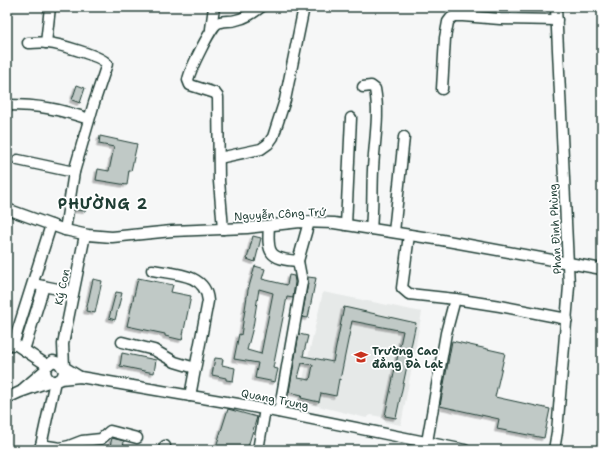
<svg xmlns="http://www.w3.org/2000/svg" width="609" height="457" viewBox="0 0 609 457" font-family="'Shantell Sans',sans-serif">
<defs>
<filter id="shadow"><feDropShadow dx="-2.5" dy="2.5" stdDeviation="0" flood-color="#0004"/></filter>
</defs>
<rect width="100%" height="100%" fill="#f6f7f7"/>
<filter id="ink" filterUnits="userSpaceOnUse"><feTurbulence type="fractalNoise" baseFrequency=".025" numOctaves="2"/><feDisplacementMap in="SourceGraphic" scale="8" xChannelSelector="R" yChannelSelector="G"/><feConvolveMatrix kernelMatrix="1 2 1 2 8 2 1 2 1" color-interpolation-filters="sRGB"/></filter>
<g filter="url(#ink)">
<!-- built -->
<path fill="#e6e9e8" d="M323,292L422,312L401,425L385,422L382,417L371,415L366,418L298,401Z"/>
<!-- building -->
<g fill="#c0c9c6" stroke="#1f3d34" fill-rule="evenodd" filter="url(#shadow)">
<path d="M77,85L85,88L80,103L72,100Z"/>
<path d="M100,136L137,144L131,171L129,170L127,185L96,180L98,169L109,171L114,147L99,144Z"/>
<path d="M76,202L87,203L85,211L75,210Z"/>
<path d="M253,236L261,238L255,262L247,259Z"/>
<path d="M255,266L265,269L262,279L287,285L289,275L294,276L295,282L293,298L287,297L273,368L278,369L275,382L255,378L258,363L234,359L239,334L241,335L248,290ZM259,289L273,293L261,354L247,350L253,327Z"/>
<path d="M308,277L316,278L308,318L302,317L308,283Z"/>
<path d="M138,278L173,285L171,292L191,296L182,340L165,336V334L127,326Z"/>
<path d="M93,279L102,281L95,313L86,311Z"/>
<path d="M116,292L122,293L115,320L109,318Z"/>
<path d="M344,307L416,323L396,418L385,416L403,331L352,321L340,380L339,379L336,396L321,393L319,402L301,398L302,395L289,392L299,334L308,336L303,356L333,362ZM302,363L313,365L310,380L298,378Z"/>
<path d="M452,341L505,353L495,397L550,409L544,438L497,429L499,419L440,406Z"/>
<path d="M122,353L156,360L154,373L120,366Z"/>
<path d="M215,358L223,359L222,365L235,368L233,381L226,380V378L212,375Z"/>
<path d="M228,409L257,417L247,450H215Z"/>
<path d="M112,438L124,441L123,450H109Z"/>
</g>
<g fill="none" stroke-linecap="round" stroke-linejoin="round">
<defs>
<g id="minor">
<path d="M211,29L214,7"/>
<path d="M28,43C35,43 41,42 48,43C58,44 102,56 107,64L94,103L74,172L65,230"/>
<path d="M46,43L50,7"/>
<path d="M363,87L371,86L375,89C380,116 374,143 373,170C372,190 373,209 371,229"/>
<path d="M442,89L445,38L448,22L451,18L455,16H463L500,19L557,20"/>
<path d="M7,105C39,105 59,109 89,119"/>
<path d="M219,158L261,149L268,144L273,137L285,100L304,7"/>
<path d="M18,160L74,172"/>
<path d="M7,209L65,230L88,235L112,237L172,231L247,228L300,222L334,223L442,240L602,269"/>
<path d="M346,225L351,118"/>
<path d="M269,226C267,253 269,259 298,261L309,222"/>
<path d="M223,229L219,181L218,97L215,93L190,85L188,80C190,70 211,26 218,23C223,20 231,22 236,20C246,18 253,13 261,7"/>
<path d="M394,232L404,137"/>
<path d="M409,235L402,288L409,294L455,299"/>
<path d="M152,270C174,274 206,273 208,301L190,396"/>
<path d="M38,285L73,292"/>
<path d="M122,342L154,350L175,362L195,368"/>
<path d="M13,345L51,225"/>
<path d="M18,346L47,365"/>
<path d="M24,350L44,286"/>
<path d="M80,377L64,367L63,344L85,235"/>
<path d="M61,379L80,377L238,404L465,450"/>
<path d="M24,388L45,370"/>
<path d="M7,398L20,392L51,381C59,382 64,378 64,370L59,363L53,361L46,367C44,373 46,377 51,381"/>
<path d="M279,412L302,282L298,261"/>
<path d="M427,442L446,333L455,299L500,306L567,319"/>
<path d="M41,445L60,448L69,446L82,441L101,439L110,431L137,438"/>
<path d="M40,450L55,381"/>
<path d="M164,450L165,446"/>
<path d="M258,450L265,409"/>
<path d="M554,450L557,432L569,286L556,7"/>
</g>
</defs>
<!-- minor casing -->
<use href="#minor" stroke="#1f3d34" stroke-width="13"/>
<!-- minor -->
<use href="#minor" stroke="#fff" stroke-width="10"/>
</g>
</g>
<!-- icons -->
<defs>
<symbol id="university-bare" viewBox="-9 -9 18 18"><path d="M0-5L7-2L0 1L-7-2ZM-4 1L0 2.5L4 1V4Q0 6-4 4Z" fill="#c8321e" stroke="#fff" stroke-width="2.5" paint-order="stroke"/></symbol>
</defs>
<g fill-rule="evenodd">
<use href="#university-bare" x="351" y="347" width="20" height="20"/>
</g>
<g text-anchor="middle" stroke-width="3.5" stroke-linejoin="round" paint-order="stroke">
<!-- street labels -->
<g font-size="11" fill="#1f3d34" stroke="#fff">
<text transform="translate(280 214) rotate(-3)" y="4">Nguyễn Công Trứ</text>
<text transform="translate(555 229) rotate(-93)" y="4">Phan Đình Phùng</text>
<text transform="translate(62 287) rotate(-78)" y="4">Ký Con</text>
<text transform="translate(275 399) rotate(11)" y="4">Quang Trung</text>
</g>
<!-- poi labels -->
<g font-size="11" font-weight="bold" fill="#1f3d34" stroke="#fff" text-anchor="start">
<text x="372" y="355">Trường Cao<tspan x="372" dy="13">đẳng Đà Lạt</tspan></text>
</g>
<!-- district labels -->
<g font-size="15" font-weight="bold" letter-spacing="1" fill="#1f3d34" stroke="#fff">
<text x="103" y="209">PHƯỜNG 2</text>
</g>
</g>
<!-- margin -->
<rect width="609" height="457" fill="none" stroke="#fff" stroke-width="24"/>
<rect x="12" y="12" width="585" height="433" fill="none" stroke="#1f3d34" stroke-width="1.5" filter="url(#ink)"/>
</svg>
